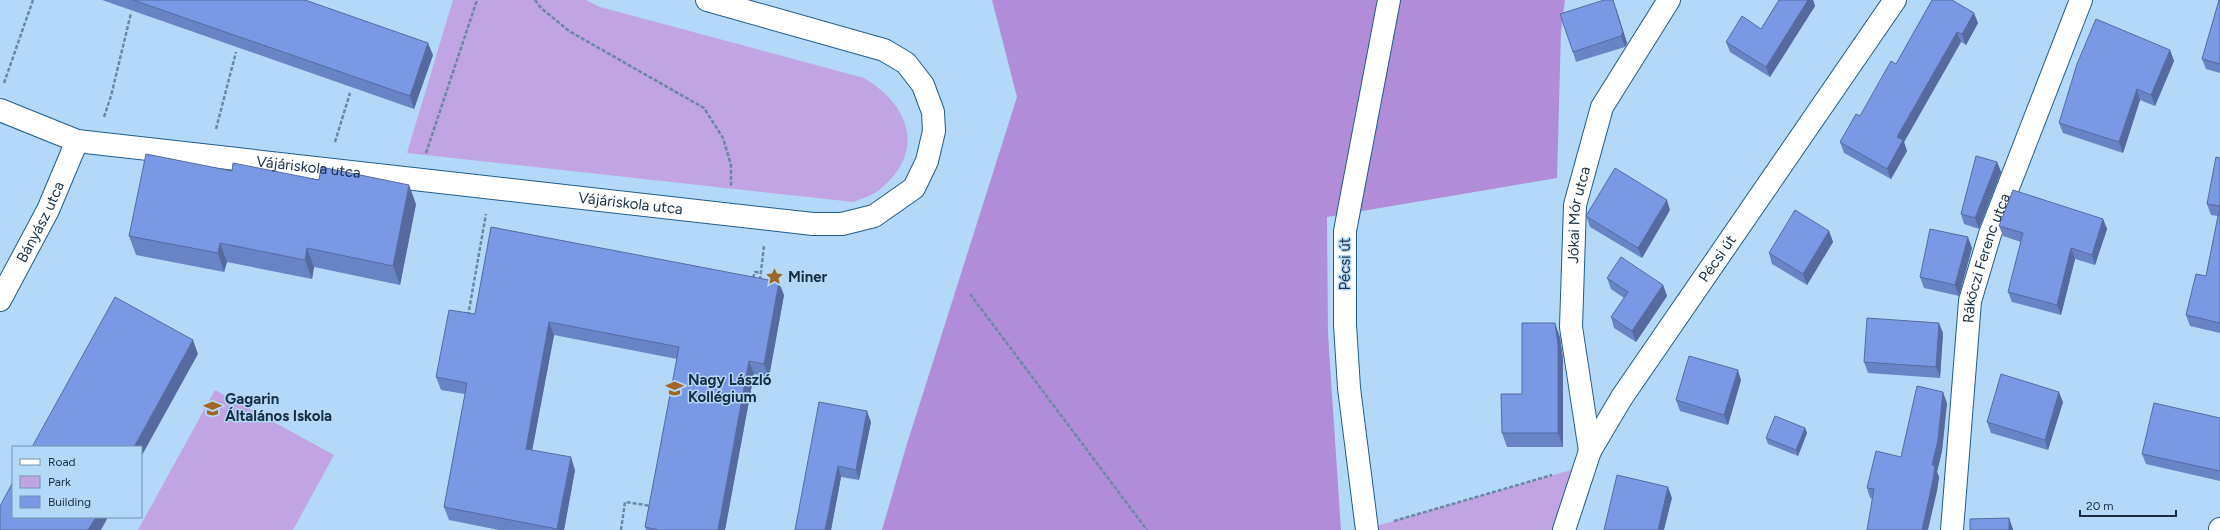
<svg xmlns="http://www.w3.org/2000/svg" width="2220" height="530" viewBox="0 0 2220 530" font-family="Figtree,sans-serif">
<rect width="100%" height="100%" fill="#b4d8f8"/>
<!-- green -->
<g fill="#c1a4e3">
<path d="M453,0H586L600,7L864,78C911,106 926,153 879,190C872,196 862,198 854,202L407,153Z"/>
<path d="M215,390L334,455L293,530H138Z"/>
<path d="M1585,466L1565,530H1367L1366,529Z"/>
</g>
<!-- forest -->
<path fill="#b18dd9" d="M992,0H1565L1561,31L1557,178L1327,217L1328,334L1341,530H882L906,447L1017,97Z"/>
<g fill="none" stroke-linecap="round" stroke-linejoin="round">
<defs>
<g id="street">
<path id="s1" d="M0,110L77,141L813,224H842L874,216L914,188L927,161L934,131L933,112L923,85L906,63L884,50L707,0"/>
<path id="s2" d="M0,300L48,210L77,141"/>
<path id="s3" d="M1590,451L1571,327L1575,205L1602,107L1669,0"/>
<path id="s4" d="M1952,530L1970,301L1990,234L2081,0"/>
<path d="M2220,530V529"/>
</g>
<g id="secondary">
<path d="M1367,530L1349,388L1345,325V231L1389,0"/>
<path id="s5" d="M1564,530L1590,451L1622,397L1895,0"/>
</g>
</defs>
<!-- street casing -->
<use href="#street" stroke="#1f5d8c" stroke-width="24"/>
<!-- secondary casing -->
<use href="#secondary" stroke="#1f5d8c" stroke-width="24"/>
<!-- path -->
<g stroke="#6988a2" stroke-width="2.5" stroke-dasharray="4 2" stroke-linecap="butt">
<path d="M535,0L541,8L569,31L704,108L723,138L731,165V187"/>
<path d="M4,83L33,0"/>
<path d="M104,117L111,96L131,13"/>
<path d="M216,129L236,52"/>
<path d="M335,142L350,93"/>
<path d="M426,153L477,0"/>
<path d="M753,278L755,272L761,273"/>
<path d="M760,280L764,246"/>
<path d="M970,294L1147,530"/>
<path d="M468,316L486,214"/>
<path d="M1394,521L1552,475"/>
<path d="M621,530L625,502L652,506"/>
</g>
<!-- street -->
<use href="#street" stroke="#fff" stroke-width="22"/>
<!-- secondary -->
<use href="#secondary" stroke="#fff" stroke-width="22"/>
</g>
<!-- wall -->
<g fill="#6884c4">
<path d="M102,0H305L433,55L414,109Z"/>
<path d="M1779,0H1813L1815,6L1770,77L1730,52L1726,42L1761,29Z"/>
<path d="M1932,0L1978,23L1966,45L1961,42L1904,142L1907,151L1891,179L1844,153L1840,142L1860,116L1896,64Z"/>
<path d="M2217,0H2220V73L2206,69L2202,59L2219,1Z"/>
<path d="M1616,8L1627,43L1625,47L1576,62L1573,52Z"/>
<path d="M2170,50L2174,61L2155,106L2140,100L2123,153L2063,133L2059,123Z"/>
<path d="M2220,158V333L2190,326L2186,315L2206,276L2218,216L2211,215L2207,204Z"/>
<path d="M1997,162L2001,172L1979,229L1964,224L1961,214Z"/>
<path d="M232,171L416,204L400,285L314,267L312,279L227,262L224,272L136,255L129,236Z"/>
<path d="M1670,210L1642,258L1590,227L1586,216Z"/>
<path d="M2103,219L2107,229L2095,265L2075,259L2061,315L2012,302L2008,292L2021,242L2003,236L1999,226Z"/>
<path d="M1829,231L1833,242L1807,285L1772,264L1769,253Z"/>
<path d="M1972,248L1959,296L1924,288L1920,277Z"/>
<path d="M1607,278L1663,285L1667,296L1636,342L1614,328L1611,317L1624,298L1611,289Z"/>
<path d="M784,295L769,377L754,374L725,530H646L645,527L677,359L554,335L532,450L575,470L564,530H499L449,520L444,507L465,394L441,390L436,377L475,314Z"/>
<path d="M1943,333L1940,378L1868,373L1864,362Z"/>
<path d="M1560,337L1563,359V447H1507L1502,433L1522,394Z"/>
<path d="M1741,380L1728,425L1680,411L1676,400Z"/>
<path d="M819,402L871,422L859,480L841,477L831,530Z"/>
<path d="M2063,402L2048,450L1991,433L1987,422Z"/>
<path d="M1947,403L1942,451L1937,472L1939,477L1937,491L1873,499L1870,498L1867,488L1901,457Z"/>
<path d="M2220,418V481L2146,464L2142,454Z"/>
<path d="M1805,428L1807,433L1798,456L1768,444L1766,438Z"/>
</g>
<!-- shaded-wall -->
<g fill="#556ba0">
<path d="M1613,0L1627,43L1625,47L1621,36Z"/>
<path d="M1808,0H1813L1815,6L1770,77L1766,67Z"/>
<path d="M1974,13L1978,23L1966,45L1962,34Z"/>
<path d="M1957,32L1961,42L1904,142L1907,151L1891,179L1887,169L1897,137Z"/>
<path d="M428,43L433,55L414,109L410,96Z"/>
<path d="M2170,50L2174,61L2155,106L2151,95Z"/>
<path d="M2137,89L2140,100L2123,153L2119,142Z"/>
<path d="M1997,162L2001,172L1979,229L1975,218Z"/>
<path d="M409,185L416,204L400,285L393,266Z"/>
<path d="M1667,200L1670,210L1642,258L1638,248Z"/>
<path d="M2103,219L2107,229L2095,265L2092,255Z"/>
<path d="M1829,231L1833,242L1807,285L1803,274Z"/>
<path d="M1968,237L1972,248L1959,296L1955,285Z"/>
<path d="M220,243L227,262L224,272L218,253Z"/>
<path d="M307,248L314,267L312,279L305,260Z"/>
<path d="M2071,248L2075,259L2061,315L2057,305Z"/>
<path d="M779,282L784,295L769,377L764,364Z"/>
<path d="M1663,285L1667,296L1636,342L1632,331Z"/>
<path d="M549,322L554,335L530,462L526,449Z"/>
<path d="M1555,323L1560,337L1563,359V447L1558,433Z"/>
<path d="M1939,323L1943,333L1940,378L1936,367Z"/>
<path d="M193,340L198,354L141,457V447H134Z"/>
<path d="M749,361L754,374L725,530H718Z"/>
<path d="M1738,370L1741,380L1728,425L1724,415Z"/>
<path d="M1943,392L1947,403L1942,451L1937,472L1939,477L1937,491L1928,530H1922Z"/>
<path d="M2059,392L2063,402L2048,450L2045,440Z"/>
<path d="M867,411L871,422L859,480L856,470Z"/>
<path d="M1805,428L1807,433L1798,456L1796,450Z"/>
<path d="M571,457L575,470L564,530H558L557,529Z"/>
<path d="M838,466L841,477L831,530H825Z"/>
<path d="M1668,487L1672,498L1664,530H1658Z"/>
<path d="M96,517H108L101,530H88Z"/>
<path d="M2009,518L2013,529V530H2009Z"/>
</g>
<!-- building -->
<g fill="#7999e4" stroke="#556ba0">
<path d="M133,0H305L428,43L410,96Z"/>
<path d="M1604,0H1613L1623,32L1621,36L1573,52L1560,14Z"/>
<path d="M1779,0H1808L1766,67L1726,42L1742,16L1761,29Z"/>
<path d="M1932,0H1952L1974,13L1962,34L1957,32L1897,137L1903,140L1887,169L1840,142L1856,114L1860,116L1891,61L1896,64Z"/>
<path d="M2219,0H2220V64L2202,59Z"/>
<path d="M2096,19L2170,50L2151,95L2137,89L2119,142L2059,123L2077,64Z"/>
<path d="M146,154L232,171L233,163L319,180L321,167L409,185L393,266L307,248L305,260L220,243L218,253L129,236Z"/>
<path d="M1976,156L1997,162L1975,218L1961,214Z"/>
<path d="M2216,157L2220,158V323L2186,315L2196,274L2206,276L2220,206L2207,204Z"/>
<path d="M1615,168L1667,200L1638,248L1586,216Z"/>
<path d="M2013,190L2103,219L2092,255L2071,248L2057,305L2008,292L2023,233L1999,226Z"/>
<path d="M1795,210L1829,231L1803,274L1769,253Z"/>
<path d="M491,227L779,282L764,364L749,361L718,530H659L645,527L679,347L549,322L526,449L571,457L557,529L444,507L467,383L436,377L449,310L475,314Z"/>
<path d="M1930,229L1968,237L1955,285L1920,277Z"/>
<path d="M1621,257L1663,285L1632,331L1611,317L1628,292L1607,278Z"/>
<path d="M115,297L193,340L134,447H32Z"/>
<path d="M1867,318L1939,323L1936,367L1864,362Z"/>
<path d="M1522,323H1555L1558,345V433H1502L1501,394H1522Z"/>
<path d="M1689,356L1738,370L1724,415L1676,400Z"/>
<path d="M2001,374L2059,392L2045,440L1987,422Z"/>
<path d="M1917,386L1943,392L1938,440L1932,465L1935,466L1933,480L1922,530H1867L1874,489L1867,488L1876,451L1901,457Z"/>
<path d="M819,402L867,411L856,470L838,466L825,530H795Z"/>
<path d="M2154,403L2220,418V471L2142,454Z"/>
<path d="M1775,416L1805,428L1796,450L1766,438Z"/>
<path d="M1617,475L1668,487L1658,530H1604Z"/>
<path d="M13,482V517H96L88,530H0V506Z"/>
<path d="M2009,518V530H1970V519Z"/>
</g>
<!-- icons -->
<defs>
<symbol id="sight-bare" viewBox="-9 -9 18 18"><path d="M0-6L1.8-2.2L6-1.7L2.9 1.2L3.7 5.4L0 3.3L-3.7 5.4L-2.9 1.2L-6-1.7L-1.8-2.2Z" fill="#9f6624" stroke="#b4d8f8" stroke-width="2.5" paint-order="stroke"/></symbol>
<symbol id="school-bare" viewBox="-9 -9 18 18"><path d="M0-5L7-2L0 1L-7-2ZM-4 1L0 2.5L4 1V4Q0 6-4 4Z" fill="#9f6624" stroke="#b4d8f8" stroke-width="2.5" paint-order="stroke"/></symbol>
</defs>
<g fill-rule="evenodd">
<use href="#sight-bare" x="762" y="264" width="25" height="25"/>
<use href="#school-bare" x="662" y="376" width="25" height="25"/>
<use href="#school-bare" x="200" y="396" width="25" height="25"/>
</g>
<g text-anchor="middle" stroke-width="3" stroke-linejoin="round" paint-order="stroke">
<!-- street labels -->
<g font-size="15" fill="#162f44" stroke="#b4d8f8">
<text dy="5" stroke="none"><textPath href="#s1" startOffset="316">Vájáriskola utca</textPath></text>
<text dy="5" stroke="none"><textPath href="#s1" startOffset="640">Vájáriskola utca</textPath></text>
<text dy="5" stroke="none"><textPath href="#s3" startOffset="238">Jókai Mór utca</textPath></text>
<text dy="5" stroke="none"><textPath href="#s2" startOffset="88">Bányász utca</textPath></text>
<text dy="5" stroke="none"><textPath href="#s4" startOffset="275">Rákóczi Ferenc utca</textPath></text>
<text dy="5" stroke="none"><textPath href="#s5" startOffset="314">Pécsi út</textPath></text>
<text transform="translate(1345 264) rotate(-90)" y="5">Pécsi út</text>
</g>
<!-- poi labels -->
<g font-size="15" font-weight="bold" fill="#162f44" stroke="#b4d8f8" text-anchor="start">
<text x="788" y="282">Miner</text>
<text x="688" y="385">Nagy László<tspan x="688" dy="17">Kollégium</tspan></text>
<text x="225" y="404">Gagarin<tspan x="225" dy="17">Általános Iskola</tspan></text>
</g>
</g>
<!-- legend -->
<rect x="12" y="446" width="130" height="72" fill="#b4d8f8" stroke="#7594b0"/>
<rect x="20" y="459" width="20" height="6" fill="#ffffff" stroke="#7594b0"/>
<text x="48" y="466" font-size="12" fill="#162f44">Road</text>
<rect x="20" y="476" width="20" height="12" fill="#c1a4e3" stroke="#7594b0"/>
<text x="48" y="486" font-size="12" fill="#162f44">Park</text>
<rect x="20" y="496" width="20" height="12" fill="#7999e4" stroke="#7594b0"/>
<text x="48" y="506" font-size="12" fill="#162f44">Building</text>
<!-- scale -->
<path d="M2080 510v6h96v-6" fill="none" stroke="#162f44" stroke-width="2"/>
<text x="2086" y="510" font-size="12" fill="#162f44" stroke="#b4d8f8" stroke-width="3" paint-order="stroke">20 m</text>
</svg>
